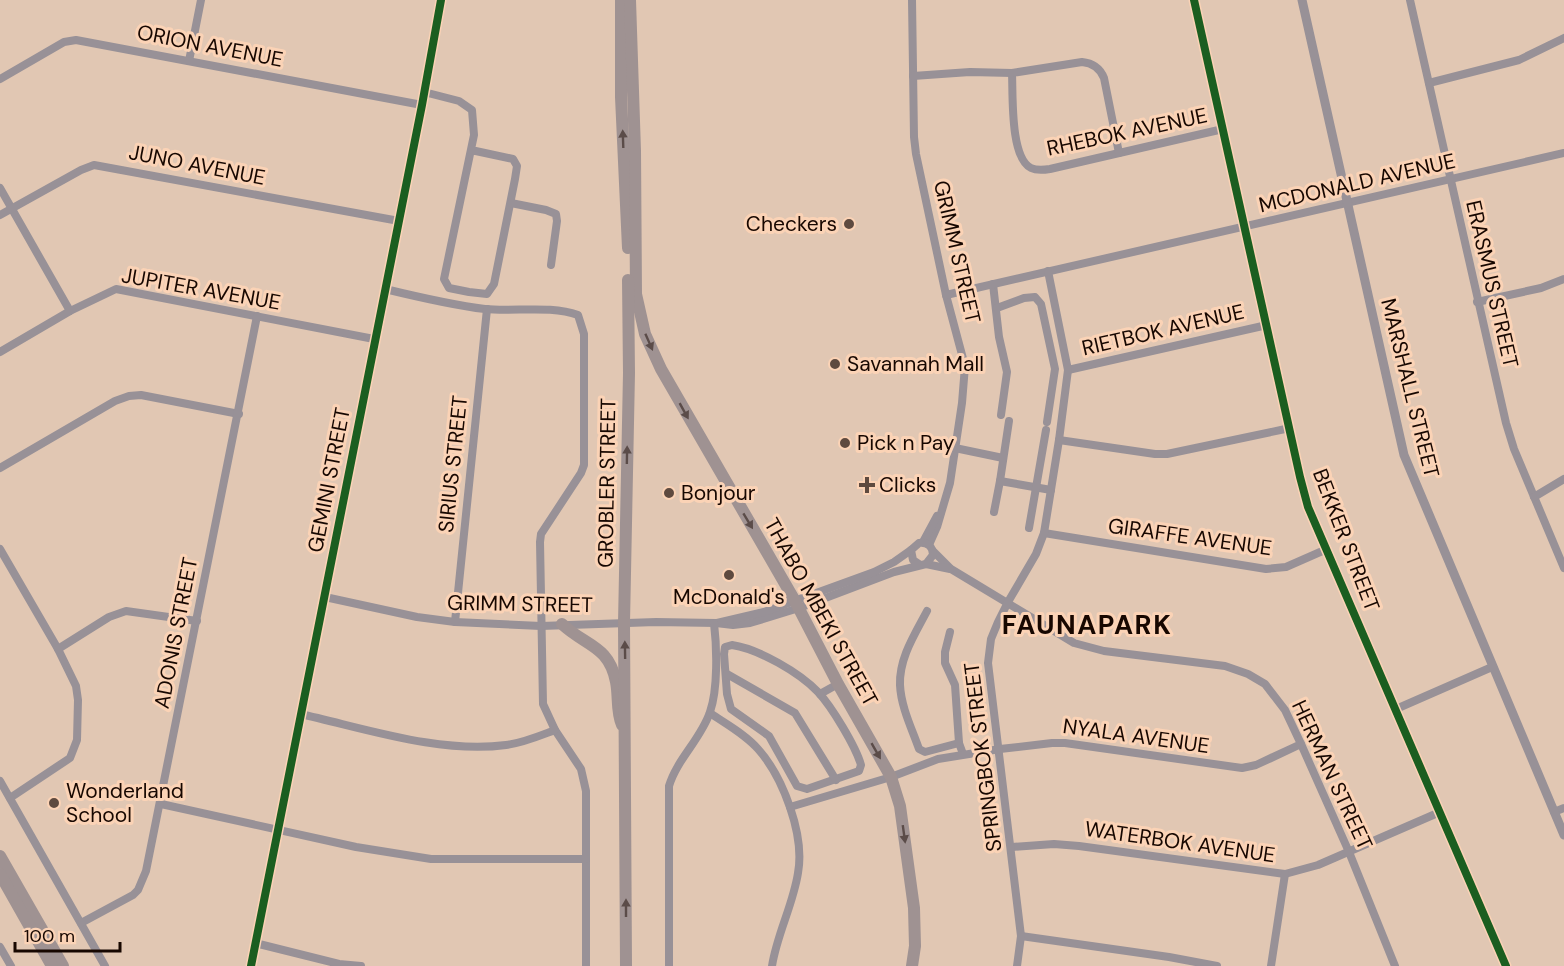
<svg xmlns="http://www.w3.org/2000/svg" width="1564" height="966" viewBox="0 0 1564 966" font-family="'DM Sans',sans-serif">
<rect width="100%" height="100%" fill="#e1c7b3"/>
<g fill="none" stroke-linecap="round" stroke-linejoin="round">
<!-- minor -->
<g stroke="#989197" stroke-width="8">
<path d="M912,0L914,137L916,154L946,295L965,366L962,403L950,483L937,527L929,545"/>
<path d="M1194,0L1300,477L1308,507L1506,966"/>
<path d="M1410,0L1506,423L1514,449L1564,568"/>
<path d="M189,61L201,0"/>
<path d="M1012,73C1013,94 1010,158 1031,168C1037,171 1044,170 1050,169L1223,129"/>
<path d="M913,76L970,72L1012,73L1082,62C1093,63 1100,68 1104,78L1119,153"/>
<path d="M0,79L64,42L76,40L422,105"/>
<path d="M1429,83L1519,60L1564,38"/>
<path d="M424,92L459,101L472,110L474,135L444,279L449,288L469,292L487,294L494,284L515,179L517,166L513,159L471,150"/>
<path d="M0,188L70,311"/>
<path d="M511,203L546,210L556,214L557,221L551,265"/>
<path d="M0,215L81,170L94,165L399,221"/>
<path d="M993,284L999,337L1007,372L1001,415"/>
<path d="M385,289C418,297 451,305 485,309C514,312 551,305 578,315L584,334V465L581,473L541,534L540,542L543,704L555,730L581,769L586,791V966"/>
<path d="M946,295L1564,153"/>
<path d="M1477,302L1541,288L1564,279"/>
<path d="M997,308L1024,298L1035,297L1041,304L1055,369L1047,422"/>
<path d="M0,352L70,311L116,289L374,339"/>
<path d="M1068,370L1267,325"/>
<path d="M1059,440L1155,454H1167L1290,428"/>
<path d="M955,448L1003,458"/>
<path d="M0,468L115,401L129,396L141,395L239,414"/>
<path d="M1000,481L1009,421"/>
<path d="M1534,497L1564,479"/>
<path d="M994,512L1000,481L1051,490"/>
<path d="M1029,528L1046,430"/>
<path d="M1044,533L1266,569L1286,567L1327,549"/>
<path d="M923,542L937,516"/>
<path d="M0,549L58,649L76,686L78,700L77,740L70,758L10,798"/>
<path d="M933,551L951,569L1074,643L1104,651L1225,666L1248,674L1265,684L1285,710L1301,744L1349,852L1395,966"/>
<path d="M926,564L950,569"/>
<path d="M325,597L417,617L455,622L541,626L656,622L716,623L733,625L750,623L799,608L894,572L926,564L933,555C933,547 928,542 919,543L911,550L913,560L919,564"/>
<path d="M927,611C915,634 899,658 900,685C901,707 912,729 919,749L925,752L959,743"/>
<path d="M455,622L487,309"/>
<path d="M717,623L764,612L874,572L894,562L911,550"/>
<path d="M950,632L945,652V663L955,685L959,743L963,754"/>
<path d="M732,645C759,649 800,673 818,692C832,707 856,747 861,765L859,771L807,789L797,786L769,736L731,709L727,694L724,654L725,647Z"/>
<path d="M58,649L109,617L126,611L197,621"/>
<path d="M727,674L795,713L836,780"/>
<path d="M820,694L838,684"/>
<path d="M1396,709L1492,667"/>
<path d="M710,713C726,724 745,734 758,749C783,777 805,835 798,873C793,905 777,934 772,966"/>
<path d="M300,714C364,728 440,754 506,745C523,743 539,736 555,730"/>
<path d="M0,781L105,966"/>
<path d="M161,804L356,847L431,859H586"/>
<path d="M790,807L891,777L938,759L1000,749L1052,743H1065L1242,768L1256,765L1301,744"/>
<path d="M1554,812L1564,808"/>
<path d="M1012,847L1054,844L1079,846L1285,874L1318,865L1440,812"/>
<path d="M81,923L133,895L138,890L146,871L257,316"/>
<path d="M1021,936L1169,957L1217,966"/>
<path d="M255,943L339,964L361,966"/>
<path d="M0,947L11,966"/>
<path d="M251,966L422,105L441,0"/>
<path d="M669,966V786C677,759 701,739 710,712C718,689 717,648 714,623"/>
<path d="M1017,966L1021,936L988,663L991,639L998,622L1008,602L1036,554L1044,533L1059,440L1068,370L1048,271"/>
<path d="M1271,966L1285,874"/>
</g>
<!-- tertiary -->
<path stroke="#989197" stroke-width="9" d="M1302,0L1404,455L1564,835"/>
<!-- primary -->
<g stroke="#9f9292" stroke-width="12">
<path d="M621,0V97L628,248"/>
<path d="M630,0L635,151L636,294L645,334L661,369L795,601L838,684L891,777L900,806L914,908L915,946L912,966"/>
<path d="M562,624C585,646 609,645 616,682C619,697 616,711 622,725"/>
<path d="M0,856L63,966"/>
<path d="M0,874L52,966"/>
<path d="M626,966L624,623L629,373L628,280"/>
</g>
<defs>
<g id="cycleway">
<path d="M1194,0L1300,477L1308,507L1506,966"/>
<path d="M251,966L422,105L441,0"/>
</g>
</defs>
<!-- cycleway casing -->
<use href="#cycleway" stroke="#fbd3b6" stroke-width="11"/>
<!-- cycleway -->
<use href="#cycleway" stroke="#1b5e20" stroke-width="8"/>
</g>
<!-- one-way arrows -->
<defs><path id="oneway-solid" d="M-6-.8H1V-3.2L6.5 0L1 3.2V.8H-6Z" transform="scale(1.5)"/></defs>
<g fill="#5b4c49">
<use href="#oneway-solid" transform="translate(623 139) rotate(-92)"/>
<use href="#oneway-solid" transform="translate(649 342) rotate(66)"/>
<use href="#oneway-solid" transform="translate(684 411) rotate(61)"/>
<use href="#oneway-solid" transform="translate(627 455) rotate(-89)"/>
<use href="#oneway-solid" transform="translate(748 521) rotate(59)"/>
<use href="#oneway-solid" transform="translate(625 650) rotate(-91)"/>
<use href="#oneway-solid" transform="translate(876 751) rotate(60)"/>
<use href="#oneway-solid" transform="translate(904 834) rotate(82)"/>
<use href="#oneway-solid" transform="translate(626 908) rotate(-90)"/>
</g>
<!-- markers -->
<g fill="#5e4a3f" stroke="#fbd3b6" stroke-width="2">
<circle cx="849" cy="224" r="6"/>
<circle cx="835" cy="364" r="6"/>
<circle cx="845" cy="443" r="6"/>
<path d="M864 476h6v6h6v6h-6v6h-6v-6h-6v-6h6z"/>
<circle cx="669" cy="493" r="6"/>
<circle cx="729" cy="575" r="6"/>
<circle cx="54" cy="803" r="6"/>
</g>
<g text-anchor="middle" stroke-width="6" stroke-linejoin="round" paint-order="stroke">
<!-- street labels -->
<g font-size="21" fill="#170700" stroke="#fbd3b6">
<text transform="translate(210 46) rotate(11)" y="7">ORION AVENUE</text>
<text transform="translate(1127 132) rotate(-12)" y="7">RHEBOK AVENUE</text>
<text transform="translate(197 165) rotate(11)" y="7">JUNO AVENUE</text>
<text transform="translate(1357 183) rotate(-13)" y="7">MCDONALD AVENUE</text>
<text transform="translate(957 252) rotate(77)" y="7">GRIMM STREET</text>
<text transform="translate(1492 284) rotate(77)" y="7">ERASMUS STREET</text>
<text transform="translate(201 289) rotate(10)" y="7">JUPITER AVENUE</text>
<text transform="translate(1163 330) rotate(-13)" y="7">RIETBOK AVENUE</text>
<text transform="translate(1410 388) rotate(76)" y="7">MARSHALL STREET</text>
<text transform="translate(453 464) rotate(-84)" y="7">SIRIUS STREET</text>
<text transform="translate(329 480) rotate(-79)" y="7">GEMINI STREET</text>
<text transform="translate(607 483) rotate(-89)" y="7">GROBLER STREET</text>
<text transform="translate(1190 537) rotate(8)" y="7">GIRAFFE AVENUE</text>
<text transform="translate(1346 540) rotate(69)" y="7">BEKKER STREET</text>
<text transform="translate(520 604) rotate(1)" y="7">GRIMM STREET</text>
<text transform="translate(821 612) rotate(61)" y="7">THABO MBEKI STREET</text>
<text transform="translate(176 633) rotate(-79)" y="7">ADONIS STREET</text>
<text transform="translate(1136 736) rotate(8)" y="7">NYALA AVENUE</text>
<text transform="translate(983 757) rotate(-97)" y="7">SPRINGBOK STREET</text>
<text transform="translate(1332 775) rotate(65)" y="7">HERMAN STREET</text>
<text transform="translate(1180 842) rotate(8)" y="7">WATERBOK AVENUE</text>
</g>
<!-- poi labels -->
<g font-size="21" fill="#170700" stroke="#fbd3b6" text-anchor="start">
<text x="837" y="231" text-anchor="end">Checkers</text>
<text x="847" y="371">Savannah Mall</text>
<text x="857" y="450">Pick n Pay</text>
<text x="879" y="492">Clicks</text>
<text x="681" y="500">Bonjour</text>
<text x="729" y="604" text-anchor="middle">McDonald's</text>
<text x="66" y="798">Wonderland<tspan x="66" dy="24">School</tspan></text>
</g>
<!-- district labels -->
<g font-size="27" font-weight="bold" letter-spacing="1.5" fill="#170700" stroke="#fbd3b6">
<text x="1087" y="634">FAUNAPARK</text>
</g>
</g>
<!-- scale -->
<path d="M15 942v9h105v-9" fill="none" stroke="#170700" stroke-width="3"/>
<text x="24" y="942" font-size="18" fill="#170700" stroke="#fbd3b6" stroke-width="4.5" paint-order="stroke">100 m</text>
</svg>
